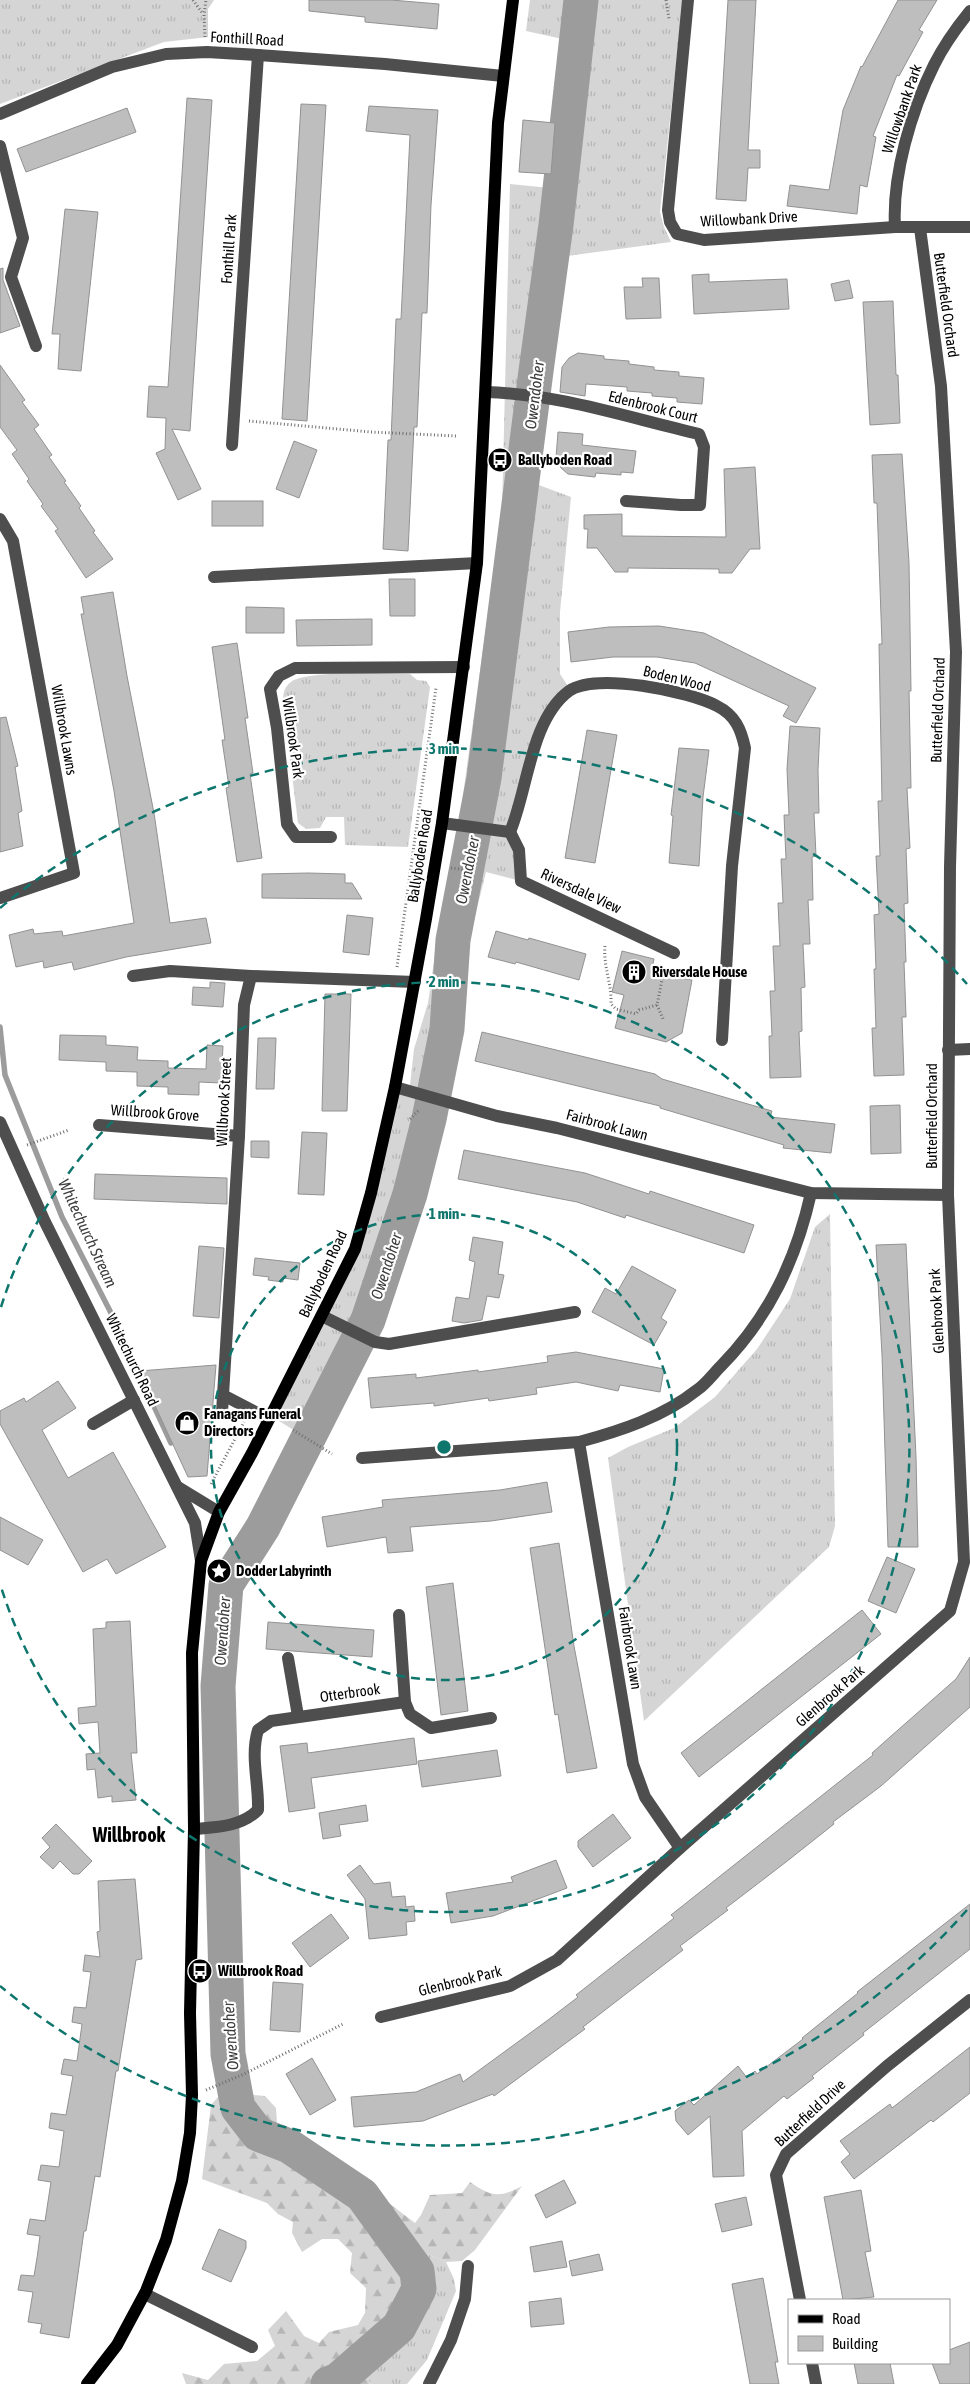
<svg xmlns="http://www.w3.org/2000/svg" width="970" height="2384" viewBox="0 0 970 2384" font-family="'Asap Condensed',sans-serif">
<defs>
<pattern id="grass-tufts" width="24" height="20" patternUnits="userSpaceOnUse" patternTransform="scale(1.25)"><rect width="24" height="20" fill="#d5d5d5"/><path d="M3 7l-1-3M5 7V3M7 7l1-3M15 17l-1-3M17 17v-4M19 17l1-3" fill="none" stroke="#b5b5b5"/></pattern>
<pattern id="forest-firs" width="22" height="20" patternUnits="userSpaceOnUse" patternTransform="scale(1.25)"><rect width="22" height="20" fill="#d5d5d5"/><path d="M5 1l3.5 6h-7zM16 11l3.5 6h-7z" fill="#b5b5b5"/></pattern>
</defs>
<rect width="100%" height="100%" fill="#fff"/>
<!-- grass -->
<g fill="url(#grass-tufts)">
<path d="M0,0H214L208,9V37L164,42L0,104Z"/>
<path d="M530,0H683L660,212L664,227L671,242L552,258L533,395L548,398L536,484L571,497L560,612V674L568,686L548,714L510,832L521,881L486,872L447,1029L429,1119L410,1194L368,1320L308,1439L271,1416L355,1249L398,1088L410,1085L414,1049L428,1003L438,933L460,817L502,510L510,184L560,189L576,42L526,31Z"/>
<path d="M410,674L417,680L426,681L430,687L408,847L345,845L344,817H326L320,828L306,829L298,823L284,711C283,701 281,689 291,682C306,670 387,674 410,674Z"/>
<path d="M830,1214L835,1526L829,1547L644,1721L608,1458L628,1447L674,1428L715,1397L757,1349L790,1299L815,1227Z"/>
<path d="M420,2251L446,2262L454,2279L456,2291L427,2360L407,2384H371L361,2371L398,2348L412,2336L433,2293L432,2273Z"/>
</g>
<!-- forest -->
<path fill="url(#forest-firs)" d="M238,2088L253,2095L265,2096L276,2108L277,2123L286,2141L356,2173L386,2201L415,2223L421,2215L430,2195L462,2193L470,2182C490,2196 499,2199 522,2186L475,2250L462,2261L446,2262L420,2251L383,2207L371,2225L400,2262L408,2299L401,2309L388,2338L353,2359L371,2384H186L182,2373L208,2380L224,2364L257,2361L275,2346L268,2330L286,2311L304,2336L319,2343L329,2332L358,2325L365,2313L366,2288L350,2273L352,2253L338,2239H322L302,2252L292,2233L293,2222L278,2214L267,2203L202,2179L211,2105L218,2097L225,2093L228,2112L246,2121L245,2101Z"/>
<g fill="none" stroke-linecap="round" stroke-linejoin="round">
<!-- stream -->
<path stroke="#9c9c9c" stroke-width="5.5" d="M0,1027L5,1075L62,1217L110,1311L171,1443"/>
<!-- river -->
<path stroke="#9c9c9c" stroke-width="35" d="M328,2384L338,2380L399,2327L419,2289L417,2271L362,2195L289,2146L258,2134L238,2108L228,2054L218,1686L226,1585L263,1527L368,1320L410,1194L429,1119L447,1029L453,940L484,778L536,371L556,225L581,0"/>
</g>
<!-- building -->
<g fill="#bebebe" stroke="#929292">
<path d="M309,0H391L439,4L437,29L365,22V17L309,11Z"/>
<path d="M728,0H756L748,150H760V168H748L746,201L716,199Z"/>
<path d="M898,0H937L919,30L923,32L899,76L897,75L873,136L876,137L867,187L860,185L857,214L787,206L790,185L829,190L843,110L861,66L862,67Z"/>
<path d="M187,98L212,100L190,431L172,429L201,489L178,500L156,453L165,449L166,418L147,417L149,386L168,387Z"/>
<path d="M301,104L326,105L307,421L282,419Z"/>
<path d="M369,106L438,110L431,205L427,313H422L417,427H414L408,551L383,549L388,440H391L396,319H401L410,135L366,131Z"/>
<path d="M127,108L136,132L26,172L17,149Z"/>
<path d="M523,120L555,123L551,174L519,172Z"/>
<path d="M65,209L98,212L81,371L58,369L60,334H52Z"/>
<path d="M3,268V280L20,326L0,333V269Z"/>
<path d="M709,274V282L787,279L789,309L694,314L692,275Z"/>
<path d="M642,278H659L661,318L626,319L624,287H643Z"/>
<path d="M849,280L853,298L835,301L831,284Z"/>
<path d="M893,301L896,375H898L900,423L870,425L863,302Z"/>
<path d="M578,353L604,356V359L629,361V364L654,367V370L679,372V376L704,378L702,404L677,402V398L652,396V393L627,391V387L586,384L585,396L560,392L562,367L569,358Z"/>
<path d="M0,365L25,400L22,402L39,425L34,429L52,455L49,457L66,481L64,482L81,506L79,508L95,531L93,532L113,559L86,578L55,531L58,529L41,506L43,504L27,481L29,479L12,454L17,450L0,427Z"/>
<path d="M558,432L583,434L582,445L636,451L633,473L621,472V475L596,473L595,477L568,474L561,468L556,458Z"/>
<path d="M294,441L317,450L299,498L276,489Z"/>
<path d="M902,454L909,563L911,691H909L911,788H907L910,848L906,849L908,903L904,904L906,962H904L906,1017H902L904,1075L874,1076L872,1028H876L874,969H876L874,915L879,914L876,856H880L878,801H882L879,644H882L877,503H874L872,455Z"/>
<path d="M755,467L760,549H750L732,573H719V569L628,568V572H615L597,548H587L588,529H584V515L622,514V536L726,537L724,469Z"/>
<rect x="212" y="501" width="51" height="25"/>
<path d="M389,579H415V616H390Z"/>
<path d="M113,592L127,676L154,813L170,923L206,918L211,943L126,957L74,970L72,962L44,968L43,961L16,967L9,935L33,929L34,934L62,931L63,936L134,923L114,791L81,614H84L81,597Z"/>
<path d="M246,607L284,608V633H246Z"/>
<path d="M372,619V645L297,646L296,620Z"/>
<path d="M659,626L704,633L816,688L796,723L783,716L789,706L695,663L657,657H613L571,662L568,632L609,627Z"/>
<path d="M237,643L248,718H245L253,773L250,774L262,858L237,862L226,788L229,787L222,740H225L212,647Z"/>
<path d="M6,717L18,766L15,767L22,811L18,813L23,846L0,852V718Z"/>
<path d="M790,726L820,728L818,770L819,813H814L816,856L812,857L813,900H808L810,944H803L805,987L801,988L802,1031L799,1032L801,1077L770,1078L769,1036H772L770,991H775L773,946H780L778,903H783L781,859H786L784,815H789L787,769Z"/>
<path d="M587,730L617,735L595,863L565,858Z"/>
<path d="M679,748L709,750L703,797L699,866L669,863L673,816L671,815Z"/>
<path d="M308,873L345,874V883H352L362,899L262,898V874Z"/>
<path d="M347,915L373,918L369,955L343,952Z"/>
<path d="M496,931L528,940L529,938L586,954L579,980L516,962L515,964L488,957Z"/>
<path d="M622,951L654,959L651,973L692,980L682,1033L666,1042L615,1028L624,995L612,992Z"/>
<path d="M210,982L225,983L223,1007L192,1005L193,987L210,988Z"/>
<path d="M325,994H351L347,1111H322Z"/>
<path d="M482,1032L655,1074L662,1079L772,1111L770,1117L835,1124L831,1153L783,1148L784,1145L660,1108V1106L475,1061Z"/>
<path d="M60,1035L106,1036V1045L138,1047L137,1060L168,1061V1068L206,1069L207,1045L223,1046L221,1083L199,1082V1095L168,1094V1087L137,1086V1072L106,1071V1062L59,1060Z"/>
<path d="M258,1038H276L274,1089H256Z"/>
<path d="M900,1105L901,1153L871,1154L870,1106Z"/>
<path d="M302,1132L327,1133L324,1195L298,1194Z"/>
<path d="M251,1141H269V1158L251,1157Z"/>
<path d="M464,1150L585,1173L649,1194L650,1191L754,1225L744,1253L626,1215L625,1218L577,1202L458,1179Z"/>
<path d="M95,1174L227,1178V1204L94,1199Z"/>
<path d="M473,1237L503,1242L498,1274L504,1275L499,1298L487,1296L482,1320L464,1323L452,1321L456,1297L469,1299L475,1262L469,1260Z"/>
<path d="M906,1244L916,1457L918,1547H888L882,1355L876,1245Z"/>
<path d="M199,1246L224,1248L219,1318L193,1316Z"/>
<path d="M255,1258L300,1263L298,1280L283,1278V1282L268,1280L269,1277L253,1275Z"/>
<path d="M632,1266L676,1290L661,1318L667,1322L654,1345L592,1312L605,1288L616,1294Z"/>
<path d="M576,1352L664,1369L660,1392L620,1385L618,1391L576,1382L536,1388L537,1394L489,1401L488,1398L434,1406V1403L371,1408L368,1378L416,1374V1378L478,1370V1372L548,1362L547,1356Z"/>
<path d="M216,1365L207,1476L188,1477L139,1371Z"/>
<path d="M58,1381L76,1408L42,1430L68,1478L113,1452L166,1547L116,1574L107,1559L83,1572L0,1424V1411L24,1398L26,1402Z"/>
<path d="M547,1482L552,1512L491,1521L410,1527L413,1551L388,1553L386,1537L327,1547L322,1517L383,1507L382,1500L500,1490Z"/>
<path d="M0,1517L43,1540L28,1565L0,1550Z"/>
<path d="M559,1543L574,1646L597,1768L567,1773L558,1714L555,1715L530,1548Z"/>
<path d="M887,1557L915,1569L896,1613L868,1601Z"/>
<path d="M453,1583L468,1711L441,1715L426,1587Z"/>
<path d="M862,1610L881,1634L699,1777L681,1753Z"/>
<path d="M130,1621L137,1753H131L136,1800L112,1802V1796L98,1798L95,1769L87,1770L86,1754L100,1753L98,1722L79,1724L78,1708L96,1706L93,1629L106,1628V1622Z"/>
<path d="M268,1622L374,1630L372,1657L266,1649Z"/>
<path d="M970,1657V1707L881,1786L833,1822L834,1824L786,1862L726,1908L728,1910L680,1946L683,1950L583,2027L585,2029L494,2096L493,2094L423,2121L354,2127L351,2097L416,2092L460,2074L463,2082L548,2020L578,1997L576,1995L674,1918L671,1915L873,1755L872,1753L890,1737L956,1679Z"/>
<path d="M414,1738L417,1764L311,1778L315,1808L289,1812L280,1746L307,1743L308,1753Z"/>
<path d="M497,1750L501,1776L422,1787L418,1761Z"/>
<path d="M366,1805L368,1821L339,1825L341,1836L323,1839L319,1813Z"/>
<path d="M613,1814L631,1838L593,1867L578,1847V1841Z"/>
<path d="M56,1824L92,1861L79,1874H73L60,1861L53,1869L40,1857L50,1847L42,1838Z"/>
<path d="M556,1860L567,1888L493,1916L451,1923L446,1893L513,1882L511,1877Z"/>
<path d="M360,1865L374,1884L390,1882L392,1897L405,1896L406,1907L414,1906L415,1921L406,1922L407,1935L369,1939L365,1899L347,1875Z"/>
<path d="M135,1879L142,1959L136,1960L118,2071H116L100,2177L95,2176L86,2231H84L69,2338L40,2333L42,2324L28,2322L33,2292L18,2290L21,2275L34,2276L37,2258L40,2236L27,2234L30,2219L45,2221L51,2182L38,2180L41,2165L59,2167L64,2131L49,2128L51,2113L66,2115L73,2076L61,2074L64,2059L77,2061L82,2024L72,2022L74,2007L86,2008L91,1972L83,1971L85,1955L100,1957L97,1932L100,1931L98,1881Z"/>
<path d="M970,1904V1949L863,2033L864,2035L812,2076L814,2078L787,2099L784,2096L742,2131L744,2176L713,2177L710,2116L688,2135L676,2121L675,2111L689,2100L694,2105L738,2066L747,2078L755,2071L757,2074L803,2039L802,2038L858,1993L857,1992Z"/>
<path d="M331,1914L349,1938L310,1967L292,1943Z"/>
<path d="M273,1982L303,1984L300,2032L270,2030Z"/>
<path d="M970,2047V2093L933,2122L931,2120L854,2179L841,2162L850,2154L840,2141L890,2104L892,2108Z"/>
<path d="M312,2058L336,2100L310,2115L286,2074Z"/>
<path d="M564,2180L576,2203L546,2218L535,2195Z"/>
<path d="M861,2190L871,2251L865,2252L874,2297L843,2300L824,2197Z"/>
<path d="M746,2197L752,2225L722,2232L715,2204Z"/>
<path d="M219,2229L246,2241V2248L231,2282L202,2269Z"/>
<path d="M562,2241L567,2267L534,2272L530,2247Z"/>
<path d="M599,2254L603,2270L572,2276L569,2261Z"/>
<path d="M763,2278L778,2362H775L779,2384H750L732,2284Z"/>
<path d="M561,2298L564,2324L531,2327L529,2302Z"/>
<path d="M970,2342V2384H940L932,2363H949V2350Z"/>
<path d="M854,2363H890L894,2384H858Z"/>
</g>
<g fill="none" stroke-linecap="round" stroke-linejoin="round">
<!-- path -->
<g stroke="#707070" stroke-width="3" stroke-dasharray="1 2.5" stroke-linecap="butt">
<path d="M193,0L203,14"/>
<path d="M666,0L669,19"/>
<path d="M205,37L204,15L206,0"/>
<path d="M249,421L371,432L456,436"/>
<path d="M451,868L475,871"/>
<path d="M605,946C603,966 612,984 611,1004L616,1009L636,1014L639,1010L657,1005L663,975"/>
<path d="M397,967L436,688"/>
<path d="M657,1005L664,1021"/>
<path d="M410,1119L419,1110"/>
<path d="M27,1145L69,1130"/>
<path d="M293,1430L332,1454"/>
<path d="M211,1484L244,1422"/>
<path d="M206,2090L244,2074L343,2024"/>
</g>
<!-- minor -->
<g stroke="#4e4e4e" stroke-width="12">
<path d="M688,0L668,210L670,222L677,234L704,240L895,227H970"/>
<path d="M0,114L112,67L166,54L207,52L258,55L385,64L503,76"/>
<path d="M0,146L23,238L11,277L36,346"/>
<path d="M895,227C892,176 911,111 934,65C943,47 957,27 970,11"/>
<path d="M486,392C559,394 629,418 699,434L704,447L700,505H681L626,501"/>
<path d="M232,445L258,55"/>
<path d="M0,519L13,541L74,873L0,898"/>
<path d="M214,577L477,563"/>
<path d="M442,823L510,832C528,790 530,720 569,691C595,672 689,691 717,706C735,715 741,729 745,748L732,866L722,1040"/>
<path d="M510,832L519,850L521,881L674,953"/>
<path d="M331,837H296L287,824L277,728L270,689L279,676L295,668L464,667"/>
<path d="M133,976L170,971L251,976"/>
<path d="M948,1050L970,1049"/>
<path d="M395,1087L497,1116L557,1128L811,1193L948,1195"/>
<path d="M0,1122L45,1222L195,1523L201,1561"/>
<path d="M99,1125L239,1136"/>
<path d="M322,1316L375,1342L389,1344L575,1312"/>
<path d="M222,1413L223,1395"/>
<path d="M269,1419L223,1395L239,1136L244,1005L251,976L415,982"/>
<path d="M93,1424L134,1400"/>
<path d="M579,1442L633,1764L645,1797L680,1848"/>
<path d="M362,1458L579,1442C620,1431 663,1417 697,1390C706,1384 713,1374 721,1366C769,1317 796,1260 811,1193"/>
<path d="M178,1487L219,1512"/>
<path d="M399,1615L405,1702"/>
<path d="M288,1658L298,1716"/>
<path d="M194,1829C217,1827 241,1827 258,1810C259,1783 250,1756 258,1730L271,1721L405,1702L410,1714L431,1728L491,1718"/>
<path d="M381,2017L510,1986L557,1960L680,1848L950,1611L964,1562L948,1195L950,867L956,652L941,386L920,228"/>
<path d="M145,2294L252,2347"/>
<path d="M800,2300L776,2175L786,2154L887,2066L970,2000"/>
<path d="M812,2363L816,2384"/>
<path d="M429,2384L451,2340L465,2299L468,2266"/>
</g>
<!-- major -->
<path stroke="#000" stroke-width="12" d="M87,2384L117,2345L146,2291L166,2240L182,2181L190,2133L192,2095L190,2013L194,1829L192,1653L201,1561L219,1512L252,1453L355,1249L371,1193L395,1087L426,919L442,823L477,563L498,123L513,0"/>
</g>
<!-- distance rings -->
<g fill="none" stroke="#0f766e" stroke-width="2.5" stroke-dasharray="9 6">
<circle cx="444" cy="1447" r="233"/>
<path d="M1 1307A465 465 0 1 1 1 1587"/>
<path d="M967 1910A698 698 0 0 1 0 1986M0 908A698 698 0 0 1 967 984"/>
</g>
<!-- icons -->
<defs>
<symbol id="bus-disc" viewBox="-11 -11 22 22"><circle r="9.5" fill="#000" stroke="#fff"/><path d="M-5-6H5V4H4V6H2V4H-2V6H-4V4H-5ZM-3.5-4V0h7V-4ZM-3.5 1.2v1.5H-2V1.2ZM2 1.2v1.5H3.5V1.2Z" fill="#fff"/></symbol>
<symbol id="building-disc" viewBox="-11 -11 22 22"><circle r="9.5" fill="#000" stroke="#fff"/><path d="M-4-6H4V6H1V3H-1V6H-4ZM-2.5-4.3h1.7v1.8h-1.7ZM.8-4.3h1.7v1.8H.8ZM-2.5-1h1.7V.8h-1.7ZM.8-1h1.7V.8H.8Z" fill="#fff"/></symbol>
<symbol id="shop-disc" viewBox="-11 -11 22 22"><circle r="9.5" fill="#000" stroke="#fff"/><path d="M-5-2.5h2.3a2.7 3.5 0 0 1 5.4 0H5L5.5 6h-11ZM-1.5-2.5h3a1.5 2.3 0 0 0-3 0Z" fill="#fff"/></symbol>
<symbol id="sight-disc" viewBox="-11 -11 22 22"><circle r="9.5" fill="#000" stroke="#fff"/><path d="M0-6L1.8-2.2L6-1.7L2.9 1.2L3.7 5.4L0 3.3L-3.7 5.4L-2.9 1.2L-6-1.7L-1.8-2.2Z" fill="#fff"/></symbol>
</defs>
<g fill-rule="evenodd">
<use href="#bus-disc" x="486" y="446" width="28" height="28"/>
<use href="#building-disc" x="620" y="958" width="28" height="28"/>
<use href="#shop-disc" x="173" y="1409" width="28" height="28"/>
<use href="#sight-disc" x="205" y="1557" width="28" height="28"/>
<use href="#bus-disc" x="186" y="1957" width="28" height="28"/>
</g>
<g text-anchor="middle" stroke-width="4.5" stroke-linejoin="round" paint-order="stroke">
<!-- street labels -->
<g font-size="15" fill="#000" stroke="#fff">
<text transform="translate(247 39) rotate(3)" y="5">Fonthill Road</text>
<text transform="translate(902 109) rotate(-71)" y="5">Willowbank Park</text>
<text transform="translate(749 219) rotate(-3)" y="5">Willowbank Drive</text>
<text transform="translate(229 249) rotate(-86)" y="5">Fonthill Park</text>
<text transform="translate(946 305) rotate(82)" y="5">Butterfield Orchard</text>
<text transform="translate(653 407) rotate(14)" y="5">Edenbrook Court</text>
<text transform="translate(677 679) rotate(14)" y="5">Boden Wood</text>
<text transform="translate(938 710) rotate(-88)" y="5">Butterfield Orchard</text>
<text transform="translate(64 730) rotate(80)" y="5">Willbrook Lawns</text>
<text transform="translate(293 738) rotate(82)" y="5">Willbrook Park</text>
<text transform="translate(420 856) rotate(-81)" y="5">Ballyboden Road</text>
<text transform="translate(581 891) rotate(25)" y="5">Riversdale View</text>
<text transform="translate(224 1102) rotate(-87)" y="5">Willbrook Street</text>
<text transform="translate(155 1113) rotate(4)" y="5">Willbrook Grove</text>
<text transform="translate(932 1116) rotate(-90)" y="5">Butterfield Orchard</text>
<text transform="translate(607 1125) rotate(15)" y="5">Fairbrook Lawn</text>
<text transform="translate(323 1274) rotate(-65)" y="5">Ballyboden Road</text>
<text transform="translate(937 1311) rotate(-93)" y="5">Glenbrook Park</text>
<text transform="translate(132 1360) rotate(64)" y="5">Whitechurch Road</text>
<text transform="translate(630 1648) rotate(81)" y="5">Fairbrook Lawn</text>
<text transform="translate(350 1693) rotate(-8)" y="5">Otterbrook</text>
<text transform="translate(830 1696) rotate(-41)" y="5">Glenbrook Park</text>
<text transform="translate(460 1981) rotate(-14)" y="5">Glenbrook Park</text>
<text transform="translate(810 2113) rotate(-43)" y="5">Butterfield Drive</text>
</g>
<!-- poi labels -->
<g font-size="15" font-weight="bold" fill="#000" stroke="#fff" text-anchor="start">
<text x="518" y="465">Ballyboden Road</text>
<text x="652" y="977">Riversdale House</text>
<text x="204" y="1419">Fanagans Funeral<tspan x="204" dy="17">Directors</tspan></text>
<text x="236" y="1576">Dodder Labyrinth</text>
<text x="218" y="1976">Willbrook Road</text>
</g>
<!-- water labels -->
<g font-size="16" font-style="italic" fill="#3d3d3d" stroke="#fff">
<text transform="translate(534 395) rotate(-83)" y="6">Owendoher</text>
<text transform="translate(467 870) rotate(-79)" y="6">Owendoher</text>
<text transform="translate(88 1233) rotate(65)" y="6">Whitechurch Stream</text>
<text transform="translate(386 1266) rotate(-72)" y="6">Owendoher</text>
<text transform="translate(222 1631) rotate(-86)" y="6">Owendoher</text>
<text transform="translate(230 2036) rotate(-94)" y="6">Owendoher</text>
</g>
<!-- district labels -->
<g font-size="20" font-weight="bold" fill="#000" stroke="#fff">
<text x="129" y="1842">Willbrook</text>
</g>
</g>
<circle cx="444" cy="1447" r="8" fill="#0f766e" stroke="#fff" stroke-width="2.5"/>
<g font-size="15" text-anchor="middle" font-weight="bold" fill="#0f766e" stroke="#fff" stroke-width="4.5" stroke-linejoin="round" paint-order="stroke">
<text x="444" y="754">3 min</text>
<text x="444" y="987">2 min</text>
<text x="444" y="1219">1 min</text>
</g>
<!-- legend -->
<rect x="788" y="2299" width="162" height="65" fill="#ffffff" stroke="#999999"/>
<rect x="798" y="2315" width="25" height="8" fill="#000000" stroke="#999999"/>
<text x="832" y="2324" font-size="15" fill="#000000">Road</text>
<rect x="798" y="2336" width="25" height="15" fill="#bebebe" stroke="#999999"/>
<text x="832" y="2349" font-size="15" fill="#000000">Building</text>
</svg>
